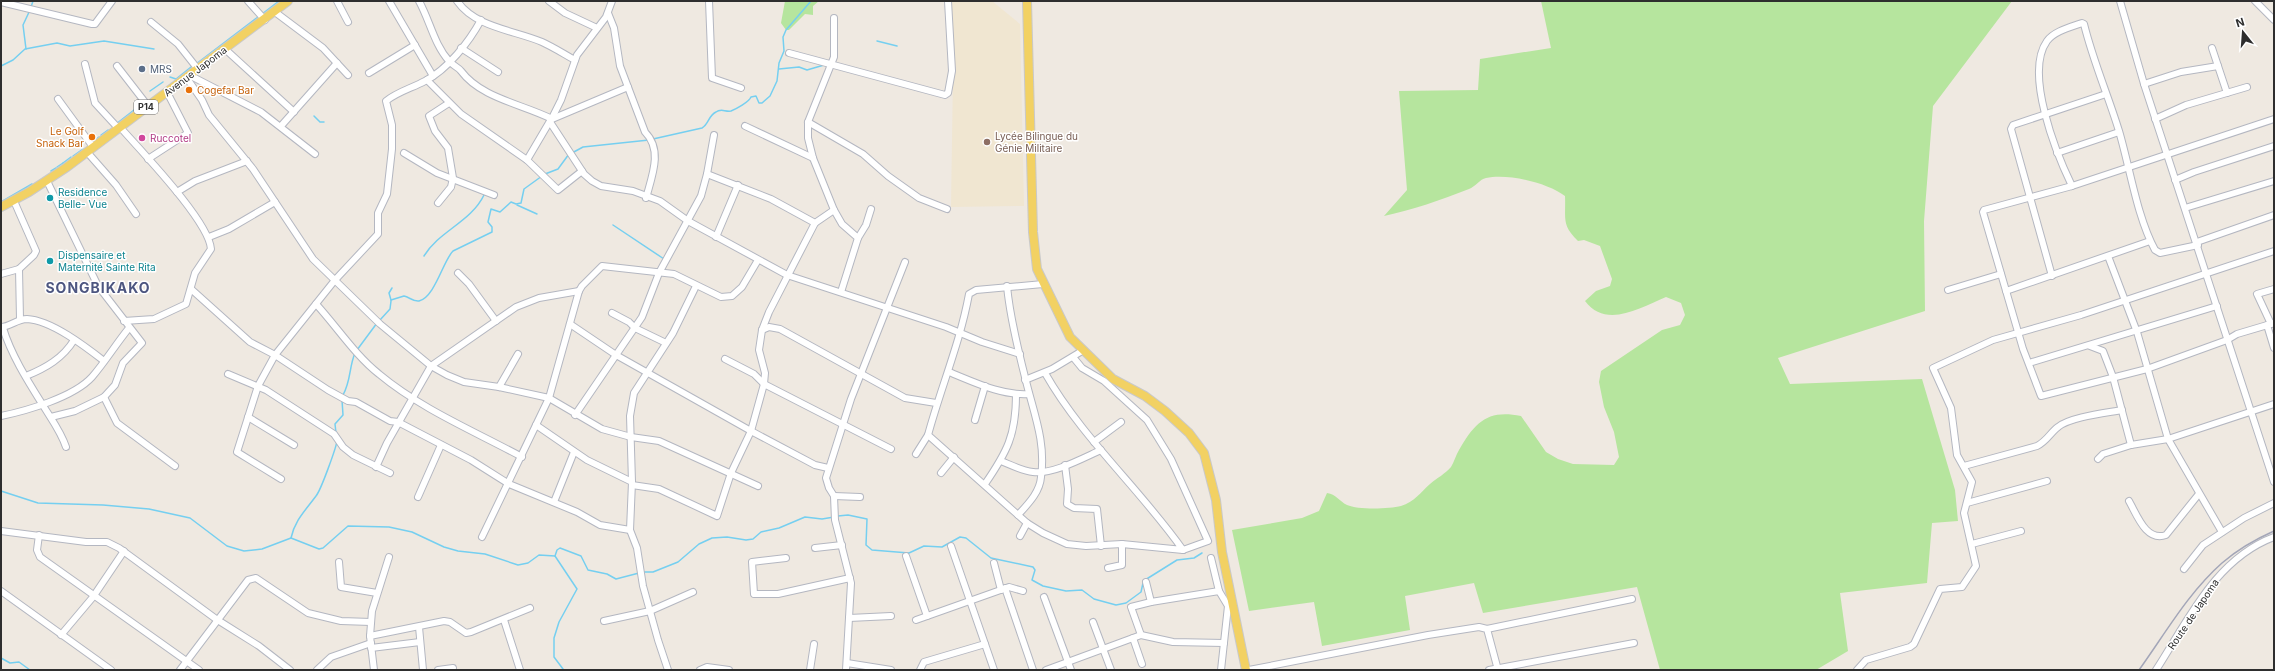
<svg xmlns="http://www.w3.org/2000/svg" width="2275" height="671" viewBox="0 0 2275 671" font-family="Inter,sans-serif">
<rect width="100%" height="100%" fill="#efe9e1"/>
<!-- education -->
<path fill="#f0e6d1" d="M951,1H992L1020,24L1024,206L951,207L953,74Z"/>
<!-- green -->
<g fill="#b6e59e">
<path d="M785,1H819L813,6V15L805,14L789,30H786L781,23Z"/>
<path d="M1541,1H2012L1933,106L1924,221L1925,311L1778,358L1790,384L1922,379L1955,490L1958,521L1932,523L1927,583L1840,593L1848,651L1816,670H1660L1637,587L1483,613L1474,583L1405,596L1410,630L1322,646L1314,602L1249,611L1232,530L1302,518L1319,511L1327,493C1336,494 1339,501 1347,505C1358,510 1389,509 1401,506C1414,502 1421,492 1430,484C1437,478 1445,474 1451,467C1454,462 1456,455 1459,450C1475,422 1488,409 1521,416L1546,452L1558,459L1573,464L1614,465L1619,457L1614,432L1604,407L1599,382L1601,371L1662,330L1680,325L1685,315L1681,303L1666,297C1640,308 1606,329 1585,301L1596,291L1610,286L1612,279L1600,246L1584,240L1578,241C1561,225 1566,218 1565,196C1548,183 1508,173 1486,178C1480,179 1475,187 1469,189C1441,200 1412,210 1384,216L1407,190L1399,91L1478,90L1480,59L1551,48Z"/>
</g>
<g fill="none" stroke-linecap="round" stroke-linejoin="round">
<!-- stream -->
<g stroke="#75cff0" stroke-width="1.5">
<path d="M31,7L33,1"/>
<path d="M262,14L279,1"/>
<path d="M877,41L897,46"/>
<path d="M26,49L23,25L30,10"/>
<path d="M196,64L258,17"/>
<path d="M1,66L13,60L25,49L57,43L70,46L104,41L154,49"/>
<path d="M779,69L799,67L807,70L824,65"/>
<path d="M170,77L176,79L191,67"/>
<path d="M150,91L163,82"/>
<path d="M314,116L320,122H324"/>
<path d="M116,124L143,103"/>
<path d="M101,135L108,130"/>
<path d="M653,139L702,128C709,124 708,116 716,112C721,108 725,112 731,111C736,109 749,102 751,97L756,96L759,103H762L770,96L777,81L779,63L784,51L783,37L786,30L811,1"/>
<path d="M93,141L99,137"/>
<path d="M572,153L583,147L649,140"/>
<path d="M73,156L83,149"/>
<path d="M63,163L71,157"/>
<path d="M57,167L63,163"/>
<path d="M51,171L56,168"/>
<path d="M545,174L558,169L569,154"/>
<path d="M1,202L32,184"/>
<path d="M517,205L537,214"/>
<path d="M613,225L664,259"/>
<path d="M424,256C439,231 471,222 484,195"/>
<path d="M391,300L404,296C409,297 414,302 419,301C435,297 443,261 453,251L492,232V227L488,222L491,209L500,212L511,202L516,204L521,203L524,189L542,176"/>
<path d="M391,300L389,293L392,288"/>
<path d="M380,320L390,309L391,301"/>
<path d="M357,350L377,323"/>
<path d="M343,395C351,381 349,367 355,353"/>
<path d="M336,433L335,424L343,415L342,400"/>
<path d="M1,491L38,503L103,505L149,509L190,518L227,546L244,551L262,549L291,538L319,549L323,548L348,526L389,527L412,532L444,547L458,551L485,554L518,565L528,563L539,555L555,556L577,589L559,622L554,638V657L563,669"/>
<path d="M838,516L848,515L867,519L866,545L872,550L909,553L924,546L942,547L960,537L966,538L991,558L1033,567L1035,570L1032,580L1043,586L1066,591L1082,590L1094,599L1116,605L1126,603L1141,592L1143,583"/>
<path d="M291,538C295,520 305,511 316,496C321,490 336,448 337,441"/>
<path d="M555,556L557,550L560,548L581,556L588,570L607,574L616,579L639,573"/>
<path d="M643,572H653L678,562L699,544L712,538L727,537L746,540L753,539L761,532L779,528L805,517L822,519L834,517"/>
<path d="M1145,580L1177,560L1194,558L1202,553"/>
<path d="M1,658L10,663L19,662L30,670"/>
</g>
<defs>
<g id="minor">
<path d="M248,1L265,20"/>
<path d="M337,1L348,22"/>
<path d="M389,1L433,76"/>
<path d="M419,1C430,21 434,44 449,61C452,65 458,67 461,71C481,98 522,104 552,119L628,87"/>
<path d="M457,1C476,28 514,30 542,42C553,47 564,54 575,60"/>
<path d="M549,1L565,13L597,28"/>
<path d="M612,1L606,17L577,55L561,100L550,122L584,174L592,181L601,186L633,191L660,201L688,221L787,275L946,327L982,342L1020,354"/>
<path d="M709,1L712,78L741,88"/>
<path d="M2120,1L2144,84L2274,482"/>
<path d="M2255,1L2274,20"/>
<path d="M1,2L92,24H95L112,1"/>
<path d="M275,12L323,48L348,75"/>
<path d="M608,13L614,28L620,66L645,132C663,150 652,176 646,198"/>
<path d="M151,22L178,44L197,68"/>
<path d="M461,48L498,72"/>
<path d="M2212,48L2227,93"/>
<path d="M225,49L294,112"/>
<path d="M789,53L945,95L948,93L952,71L948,1"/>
<path d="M85,64L95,103L118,128"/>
<path d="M117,66L148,106"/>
<path d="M369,73L415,45"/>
<path d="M189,75L261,112L315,154"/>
<path d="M186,77L202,100L209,115L253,169L313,259L380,324L431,366L447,375L464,382L499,387L549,398L602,429L631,437L659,441L758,486"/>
<path d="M427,80L461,114L527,160L558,190L582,171"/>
<path d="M2144,84L2181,72L2218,66"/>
<path d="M58,99L93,147"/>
<path d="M2155,119L2186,105L2247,87"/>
<path d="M2274,119L2072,186L1984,210L1983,212L2023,349L2041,396L2147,369L2227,340L2237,334L2274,323"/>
<path d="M808,122L863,154L888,176L919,198L947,209"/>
<path d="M281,126L337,63"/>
<path d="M745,126L813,158"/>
<path d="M120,127C140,150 209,221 211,249L195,273L186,304L154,319L124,321"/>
<path d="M87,152L116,185L136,214"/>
<path d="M404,153L437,173L494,195"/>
<path d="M2057,153L2119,132"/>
<path d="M148,159L188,133L167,92"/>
<path d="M527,160L550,121"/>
<path d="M707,174L771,199L815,223L834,210L842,224L858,238L841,292"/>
<path d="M2175,180L2194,172L2274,146"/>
<path d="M47,181L98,286L142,343L123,363L115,385L104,397L75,411L51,417"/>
<path d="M2072,186C2056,153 2024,73 2047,41C2054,31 2071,27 2082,23L2084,24C2093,61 2108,95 2119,131C2130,168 2137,217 2155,250L2160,253L2198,245"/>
<path d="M177,192L195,181L247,161"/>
<path d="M14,201L36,251L34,255L19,269L20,319"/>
<path d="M438,203L451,187L453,178L448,148L435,131L429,116L449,103"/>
<path d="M2185,208L2274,181"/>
<path d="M834,210L813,158L808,138V122L834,57V18"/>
<path d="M209,237L229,229L275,202"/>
<path d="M716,237L738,185"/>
<path d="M858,238L866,225L871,209"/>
<path d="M2197,242L2274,215"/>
<path d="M2108,256L2137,332L2168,439L2222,532"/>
<path d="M458,273L469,284L496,321"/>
<path d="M1,274L19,269"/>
<path d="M2052,276L2011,129L2013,125L2106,94"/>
<path d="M1043,284L976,290L969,294C960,343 941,387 928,435L1027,523L1043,533L1067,544L1086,546L1122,544L1183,550C1140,489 1082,438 1045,373"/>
<path d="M1007,286C1010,318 1018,350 1026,381C1034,414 1046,442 1041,477C1040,492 1028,504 1018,515"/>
<path d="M191,289L250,342L275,355L328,390L348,401L356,402L390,421L398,422L471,460L509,484L577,512L600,525L630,530"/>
<path d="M1948,290L2001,274"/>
<path d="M2006,291L2150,241"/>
<path d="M316,304C337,327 355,355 379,374C421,409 474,431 522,457"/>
<path d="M612,313L629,322L635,328L666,343"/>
<path d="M570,324L616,355L751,431L815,465L828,468"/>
<path d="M2271,324L2257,294L2274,289"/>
<path d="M2267,325L2274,348"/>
<path d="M1,327C10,327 17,319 27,319C51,320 86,347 104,361"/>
<path d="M3,328C11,355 29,383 44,407C52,420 61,432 66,447"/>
<path d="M762,330L769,327L780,329L905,398L936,403"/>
<path d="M2090,346L2103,351L2113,377L2131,445"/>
<path d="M1073,357L1082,368L1104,381L1147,420L1171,459L1208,541L1183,550"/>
<path d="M725,359L754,374L764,384"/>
<path d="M2029,363L2217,306"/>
<path d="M949,372C974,382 1002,396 1029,394"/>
<path d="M228,374L266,390L334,434L343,447L353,455L390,473"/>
<path d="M26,376C46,368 63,358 74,340"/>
<path d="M1025,380L1052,369L1082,351"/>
<path d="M764,384L765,373L759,350L762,330L769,312L815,223"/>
<path d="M499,387L518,354"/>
<path d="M104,397L117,423L175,466"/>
<path d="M575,415L642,317L659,273L701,196L707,174L714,135"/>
<path d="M1,416C26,411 74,397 92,377C105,362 116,344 129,328"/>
<path d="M248,417L294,445"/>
<path d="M975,420L985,386"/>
<path d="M536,425L587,460L632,482L630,530L637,548L643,586L658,640L668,670"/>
<path d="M1094,442L1121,422"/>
<path d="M916,454L928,435"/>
<path d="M2098,459L2103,454L2131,445L2168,439L2274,404"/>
<path d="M1001,461C1011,465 1022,471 1033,472C1052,475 1083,458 1101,450"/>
<path d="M1065,465L1068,489L1067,504L1074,508L1097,509L1101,546"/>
<path d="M1964,466L2037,446C2047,441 2050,433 2058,427C2070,417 2106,413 2122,410"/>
<path d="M376,467L387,443L431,366L516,307L539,298L579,291"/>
<path d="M941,473L954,457"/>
<path d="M281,479L237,452L258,386L275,355L335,280L378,234V213L387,194L392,149V125L386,101C397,92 412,88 425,81C448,69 469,42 481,20"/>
<path d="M632,482L630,416L634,393L673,333L696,286"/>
<path d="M985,484C1007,452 1016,435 1016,395"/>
<path d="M632,485L659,489L717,516L731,473L751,431L764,384L891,449"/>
<path d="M834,496L860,497"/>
<path d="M418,497L441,445"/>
<path d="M2129,501C2137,515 2146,542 2166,535L2198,495"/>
<path d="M554,502L574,452"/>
<path d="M1967,503L2047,481"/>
<path d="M1,531L86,542H107L119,548L216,619L259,646L290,670"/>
<path d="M39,535L37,550L40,557L199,670"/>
<path d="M1020,536L1027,523"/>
<path d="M482,537L549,398L579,291L582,286L602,266L674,274L721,297L732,296L742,287L758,260"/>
<path d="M1972,544L2021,531"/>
<path d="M951,546L994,670"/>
<path d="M815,548L842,545"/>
<path d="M906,556L927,616"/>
<path d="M786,558L752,562L754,594H778L850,578"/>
<path d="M1211,558L1219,591"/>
<path d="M339,562L341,587L377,593"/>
<path d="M994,563L1001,590"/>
<path d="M1108,568L1122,565V544"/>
<path d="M2184,569L2203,545L2244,518L2274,503"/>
<path d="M1146,582L1151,602"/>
<path d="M1005,588L1033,670"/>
<path d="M1,591L111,670"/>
<path d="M1044,597L1071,670"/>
<path d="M849,618L891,616"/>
<path d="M504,620L520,670"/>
<path d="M916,620L1009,587L1023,591"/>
<path d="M604,621L650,611L693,592"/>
<path d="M1093,622L1111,670"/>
<path d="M419,627L423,670"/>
<path d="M1487,629L1632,599"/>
<path d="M61,635L93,597L124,551"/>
<path d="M1141,635L1131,607L1151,602L1219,591L1228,606L1221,670"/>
<path d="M370,636L372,611L389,557"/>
<path d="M1133,638L1142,664"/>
<path d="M371,648L420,642"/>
<path d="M847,663L891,670"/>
<path d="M180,670L248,580L256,578L308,613L341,621L371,622"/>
<path d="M317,670L331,657L371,643"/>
<path d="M374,670L370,636L444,621L450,622L466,633L471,632L530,608"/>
<path d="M438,670L453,668"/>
<path d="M700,670L707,667L729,670"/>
<path d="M810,670L814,644"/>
<path d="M846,670L851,583L835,520L834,496L829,488L826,478L851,399L905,262"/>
<path d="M920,670L924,662L985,644"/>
<path d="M1046,670L1141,635L1173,642L1224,643"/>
<path d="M1249,670L1428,635L1479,627L1487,629L1498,670"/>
<path d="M1489,670L1634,643"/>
<path d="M1857,670L1866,660L1910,647L1914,644L1940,589L1962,587L1976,566L1964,513L1972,482L1957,455L1951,408L1933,368L1993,340L2081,315L2274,251"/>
<path d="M2156,670C2188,621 2215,559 2274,537"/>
</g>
<g id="major">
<path d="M1027,1L1033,232L1037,269L1070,337L1113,379L1145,396L1165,411L1189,433L1204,453L1216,500L1222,552L1246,670"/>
<path d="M1,207L29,192L67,167L288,1"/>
</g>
</defs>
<!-- minor casing -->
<use href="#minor" stroke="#b4b7c1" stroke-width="8"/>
<!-- major casing -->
<use href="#major" stroke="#c9c9c9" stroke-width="10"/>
<!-- minor -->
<use href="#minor" stroke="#fff" stroke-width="6"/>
<!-- major -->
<use href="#major" stroke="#f2d163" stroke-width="8"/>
<!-- rail -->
<path stroke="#a3a6b8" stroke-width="1.5" d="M2139,670C2165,634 2188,593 2222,563C2237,550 2256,539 2274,531"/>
</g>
<!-- markers -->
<circle fill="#5c6f8a" stroke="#fff" stroke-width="1.5" cx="142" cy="69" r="4"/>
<g fill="#e8710a" stroke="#fff" stroke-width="1.5">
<circle cx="189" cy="90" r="4"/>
<circle cx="92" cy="137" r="4"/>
</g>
<circle fill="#d1479c" stroke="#fff" stroke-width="1.5" cx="142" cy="138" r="4"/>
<circle fill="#8d6e63" stroke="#fff" stroke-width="1.5" cx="987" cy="142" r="4"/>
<g fill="#0f9aa8" stroke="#fff" stroke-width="1.5">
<circle cx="50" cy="198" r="4"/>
<circle cx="50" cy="261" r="4"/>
</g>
<g text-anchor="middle" stroke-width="3" stroke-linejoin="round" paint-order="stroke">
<!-- shield labels -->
<rect fill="#fff" stroke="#6d6d6d" stroke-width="1" x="134" y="100" width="24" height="14" rx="3"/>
<g font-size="9" font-weight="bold" fill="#2e2e2e">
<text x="146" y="110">P14</text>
</g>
<!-- service labels -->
<g font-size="10" fill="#4e5e75" stroke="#fff" text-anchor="start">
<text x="150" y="73">MRS</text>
</g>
<!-- street labels -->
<g font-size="10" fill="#2e2e2e" stroke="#fff">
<text transform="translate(195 71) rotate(-37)" y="4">Avenue Japoma</text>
<text transform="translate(2193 614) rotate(-56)" y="4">Route de Japoma</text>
</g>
<!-- food labels -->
<g font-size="10" fill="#c56008" stroke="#fff" text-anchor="start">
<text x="197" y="94">Cogefar Bar</text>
<text x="84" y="135" text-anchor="end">Le Golf<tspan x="84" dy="12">Snack Bar</tspan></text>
</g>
<!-- education labels -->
<g font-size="10" fill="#785e54" stroke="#fff" text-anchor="start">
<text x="995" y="140">Lycée Bilingue du<tspan x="995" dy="12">Génie Militaire</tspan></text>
</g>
<!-- hotel labels -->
<g font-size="10" fill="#b23c85" stroke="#fff" text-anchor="start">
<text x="150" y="142">Ruccotel</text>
</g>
<!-- culture labels -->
<g font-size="10" fill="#0d838f" stroke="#fff" text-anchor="start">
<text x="58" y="196">Residence<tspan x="58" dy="12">Belle- Vue</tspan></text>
<text x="58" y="259">Dispensaire et<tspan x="58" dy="12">Maternité Sainte Rita</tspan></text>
</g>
<!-- district labels -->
<g font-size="14" font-weight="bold" letter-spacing="1" fill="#4d5680" stroke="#fff">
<text x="98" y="293">SONGBIKAKO</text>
</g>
</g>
<!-- border -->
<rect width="2275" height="671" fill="none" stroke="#2e2e2e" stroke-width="4"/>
<!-- north arrow -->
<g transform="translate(2243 32) rotate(343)" stroke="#ffffff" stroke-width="3" paint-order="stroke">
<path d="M0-3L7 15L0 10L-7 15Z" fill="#2e2e2e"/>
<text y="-6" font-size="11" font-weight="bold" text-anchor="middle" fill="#2e2e2e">N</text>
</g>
</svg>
